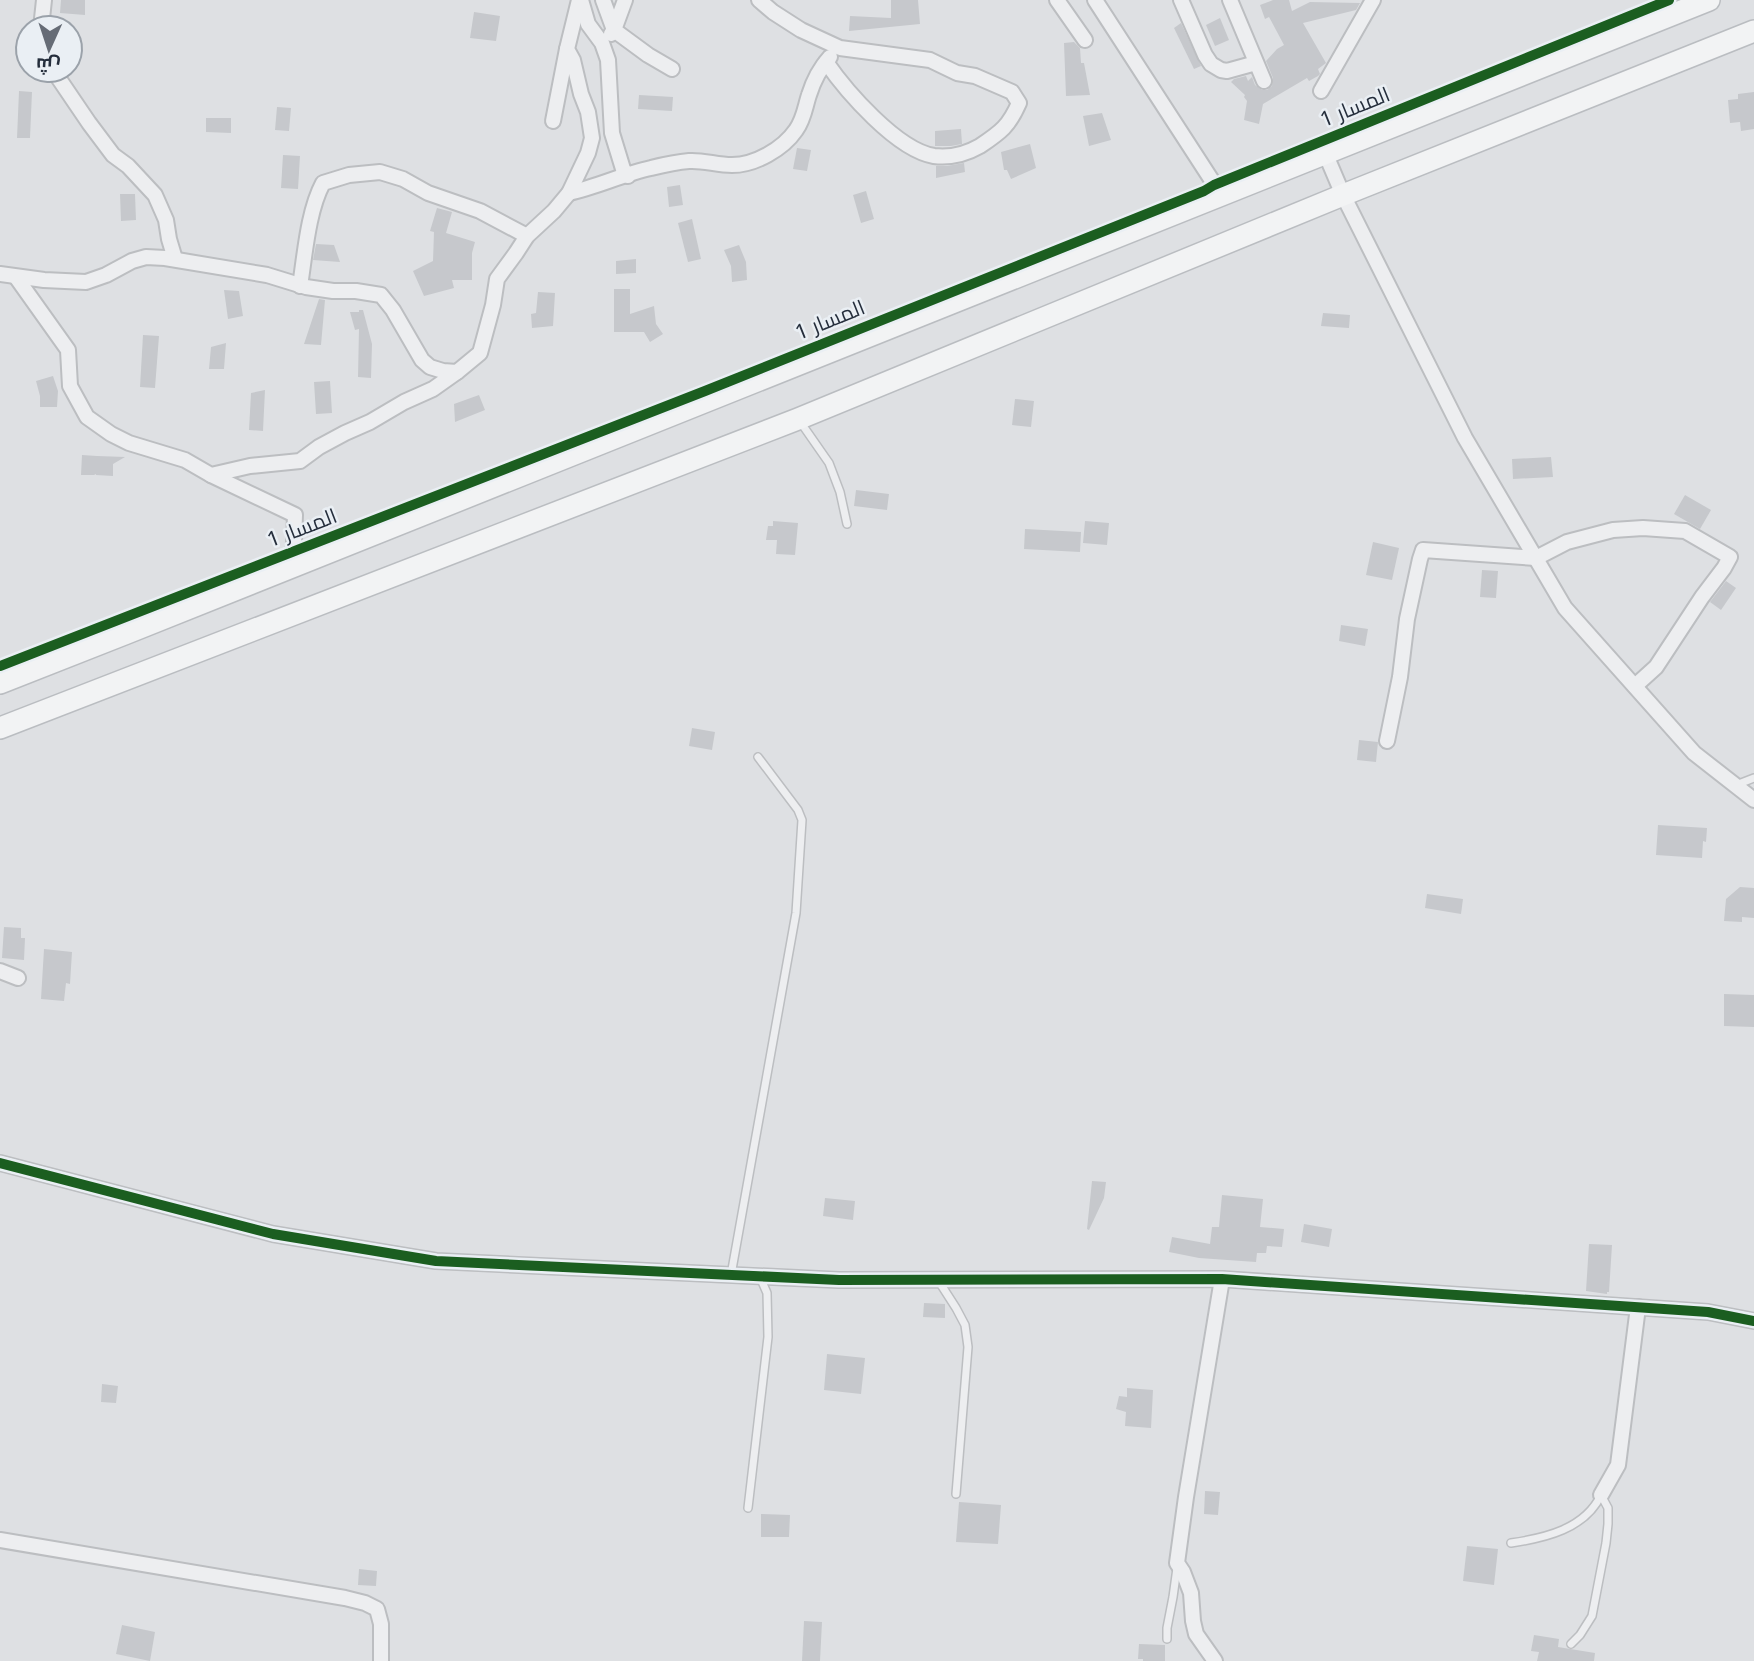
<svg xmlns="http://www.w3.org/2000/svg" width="1754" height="1661" viewBox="0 0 1754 1661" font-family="'Noto Sans',Cairo,sans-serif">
<rect width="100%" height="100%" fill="#dee0e3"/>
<!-- building -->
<g fill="#c6c8cc">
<path d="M61,0H85V15L60,13Z"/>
<path d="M891,0H918L920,24L849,31L850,16L891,18Z"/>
<path d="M1273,0H1289L1292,11L1310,2L1360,3L1356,10L1303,23L1326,63L1318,69L1320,74L1318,76L1309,81L1307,78L1263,104L1259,124L1244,120L1247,101L1244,97L1245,95L1231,82L1234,79L1246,76L1248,81L1252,77L1255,85L1262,90H1267L1272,86L1273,78L1266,61L1277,49L1284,45L1269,17L1265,19L1260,5Z"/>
<path d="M474,12L500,16L496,41L470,38Z"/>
<path d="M1220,18L1229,40L1215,46L1206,25Z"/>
<path d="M1181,23L1201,66L1194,69L1174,28Z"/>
<path d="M1074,42L1080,48L1081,63H1084L1090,95L1066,96L1064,43Z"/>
<path d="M19,91L32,92L30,138H17Z"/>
<path d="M1754,92V129L1741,131L1740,122L1730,123L1728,100L1738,99V94Z"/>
<path d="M639,95L673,97L672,111L638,109Z"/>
<path d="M277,107L291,108L289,131L275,130Z"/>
<path d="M1102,113L1111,140L1089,146L1083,116Z"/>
<path d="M206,118H231V133L206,132Z"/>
<path d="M961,129L962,144L951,146H935V131Z"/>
<path d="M1030,144L1036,168L1011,179L1007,170H1004L1001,152Z"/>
<path d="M797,148L811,150L807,171L793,169Z"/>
<path d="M283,155L300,156L298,189L281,188Z"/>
<path d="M964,163L965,172L936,178V166H947Z"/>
<path d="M680,185L683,205L669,207L667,187Z"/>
<path d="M866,191L874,219L861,223L853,195Z"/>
<path d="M120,194H135L136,220L121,221Z"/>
<path d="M437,208L452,212L446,233L475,242L472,253V280H452L454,288L424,296L413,271L433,261L434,232L430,231Z"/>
<path d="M692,219L701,259L688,262L678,223Z"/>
<path d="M316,244L334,245L340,262L313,260Z"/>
<path d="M739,245L746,262L747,280L732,282L731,266L724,250Z"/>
<path d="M636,259V273L616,274V261Z"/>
<path d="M614,289H630V314L654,306L656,324L663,334L650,342L644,332H614Z"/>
<path d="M224,290L239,291L243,316L228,319Z"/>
<path d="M538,292L555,293L553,326L532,328L531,314L536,313Z"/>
<path d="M319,299L325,300L321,345L304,344Z"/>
<path d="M359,310H363L372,344L371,378L358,377L359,329L355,330L350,312H359Z"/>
<path d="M1323,313L1350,315L1349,328L1321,326Z"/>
<path d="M143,335L159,336L155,388L140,387Z"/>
<path d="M226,343L224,369H209L211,347Z"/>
<path d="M53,376L58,391L57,407H40V396L36,381Z"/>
<path d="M330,381L332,413L316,414L314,382Z"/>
<path d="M265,390L263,431L249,430L251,393Z"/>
<path d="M479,395L485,410L455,422L454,404Z"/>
<path d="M1015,399L1034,401L1031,427L1012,425Z"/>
<path d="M82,455L97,456L125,457L113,464V476L96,475V474L94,475H81Z"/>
<path d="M1551,457L1553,477L1513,479L1512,459Z"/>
<path d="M856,490L889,494L887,510L854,506Z"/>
<path d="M1685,495L1711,510L1700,529L1674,514Z"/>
<path d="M773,521L798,523L795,555L776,554L777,540H766L768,526H773Z"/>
<path d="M1085,521L1109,523L1107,545L1083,543Z"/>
<path d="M1025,529L1081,532L1080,552L1024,549Z"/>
<path d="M1373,542L1399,548L1392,580L1366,575Z"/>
<path d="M1482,570L1498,571L1496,598L1480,597Z"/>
<path d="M1726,581L1736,588L1721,610L1710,602Z"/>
<path d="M1341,625L1368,629L1365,646L1339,641Z"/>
<path d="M692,728L715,732L712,750L689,746Z"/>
<path d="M1359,740L1378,742L1376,762L1357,760Z"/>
<path d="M1658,825L1707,828L1706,842L1703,841L1702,858L1656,855Z"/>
<path d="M1740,887L1754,888V918L1742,917V922L1724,921L1726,899Z"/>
<path d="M1427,894L1463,899L1461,914L1425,908Z"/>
<path d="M4,927L21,928V938H25L24,960L2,958Z"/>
<path d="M44,949L72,952L70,984L66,983L64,1001L41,999Z"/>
<path d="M1724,994L1754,995V1027L1724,1026Z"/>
<path d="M1092,1181L1106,1182L1104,1198L1089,1230L1087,1229Z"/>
<path d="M1222,1195L1263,1199L1260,1227L1284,1229L1282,1247L1267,1246L1266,1253H1257L1256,1262L1199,1258L1169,1252L1172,1237L1210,1244L1212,1227H1219Z"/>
<path d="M825,1198L855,1201L853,1220L823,1216Z"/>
<path d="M1304,1224L1332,1229L1329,1247L1301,1242Z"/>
<path d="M1589,1244L1612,1245L1609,1292H1607V1294L1586,1291Z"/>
<path d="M924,1303L945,1304V1318L923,1317Z"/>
<path d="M827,1354L865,1358L861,1394L824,1390Z"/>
<path d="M102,1384L118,1386L116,1403L101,1402Z"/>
<path d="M1127,1388L1153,1390L1151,1428L1125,1426L1126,1412L1116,1409L1119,1396L1127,1397Z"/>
<path d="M1205,1491L1220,1492L1218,1515L1204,1514Z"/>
<path d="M959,1502L1001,1505L998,1544L956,1542Z"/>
<path d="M761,1514L790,1515L789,1537H761Z"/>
<path d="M1467,1546L1498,1549L1494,1585L1463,1581Z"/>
<path d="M359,1569L377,1571L376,1586L358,1585Z"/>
<path d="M804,1621L822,1622L820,1661H802Z"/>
<path d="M122,1625L155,1632L150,1661L116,1654Z"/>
<path d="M1534,1635L1559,1639L1558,1647L1595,1653L1594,1661H1537L1539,1652L1531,1651Z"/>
<path d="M1139,1644L1165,1645V1661H1143V1659H1138Z"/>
</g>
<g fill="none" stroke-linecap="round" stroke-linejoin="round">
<defs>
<g id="lane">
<path d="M799,420L829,463L840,492L847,524"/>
<path d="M1736,785L1754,778"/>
<path d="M731,1275L796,913L802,820L798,810L758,757"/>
<path d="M938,1280L956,1308L965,1325L968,1347L956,1494"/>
<path d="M748,1508L768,1337L767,1293L760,1277"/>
<path d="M1511,1543C1545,1538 1585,1529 1601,1495"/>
<path d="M1167,1639V1628L1173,1597L1177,1568"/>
<path d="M1571,1644L1580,1635L1592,1616L1606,1543L1608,1524V1508L1601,1495"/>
</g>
<g id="street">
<path d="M581,0L588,24L602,43L608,60L612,133L623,169L628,176"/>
<path d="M603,0L614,30L611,34"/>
<path d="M625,0L614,30L648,55L672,69"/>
<path d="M759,0L773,12L801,30L840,48L930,60L957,73L975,76L1012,92L1019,103C1009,126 1001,132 980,146C966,154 950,158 934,156C897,150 846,91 826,62"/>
<path d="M1057,0L1085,40"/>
<path d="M1095,0L1222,196"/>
<path d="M1181,0L1205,55L1211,64L1221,70L1227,71L1256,63"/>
<path d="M1230,0L1264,81"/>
<path d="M41,28L44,0"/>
<path d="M53,70L89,123L113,155L128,166L155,195L166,220L169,239L175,259"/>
<path d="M1321,91L1373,0"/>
<path d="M553,121L567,49"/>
<path d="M1326,155L1343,195L1465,438L1565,608L1694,753L1754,800"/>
<path d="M569,193C597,187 623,174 651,168C663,165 676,162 689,161C703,160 717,165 732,165C755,165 783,149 796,130C804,119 805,107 809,95C813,82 821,67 830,57"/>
<path d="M0,274L44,280L86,282L106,275L132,261L146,257L165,258L267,275L306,287L333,291H356L381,295L393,310L422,360L430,367L443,371L457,372"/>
<path d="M16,277L68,350L70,386L87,417L111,434L129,443L185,460L211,475L250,466L300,461L319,447L345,433L370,422L404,402L433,389L457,372L480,353L493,305L497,279L516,253L527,236L554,211L569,193L588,153L592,138L588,112L581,94L573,60L567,49L579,0"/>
<path d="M300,286C305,254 308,211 323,183L349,175L380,172L403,179L428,193L480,211L527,236"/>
<path d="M211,475L295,515L293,568"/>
<path d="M1387,741L1400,677L1407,619L1420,559L1423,550L1536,558L1567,542L1613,530L1643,528L1685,531L1730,557L1724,568L1702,597L1656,667L1635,686"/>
<path d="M0,971L18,978"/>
<path d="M0,1163L273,1234L436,1261L839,1280L1222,1279L1708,1312L1754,1321"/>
<path d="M1601,1495L1618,1465L1638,1307"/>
<path d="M0,1540L345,1598L365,1603L377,1609L381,1624V1661"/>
<path d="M1215,1661L1196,1634L1193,1621L1191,1593L1183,1572L1177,1563L1186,1497L1222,1279"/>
</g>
<g id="primary">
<path d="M0,683C571,459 1140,230 1709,0"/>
<path d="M0,728L798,419L1343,195L1754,31"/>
</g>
</defs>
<!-- lane casing -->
<use href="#lane" stroke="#bcbec1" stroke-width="10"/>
<!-- street casing -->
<use href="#street" stroke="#bcbec1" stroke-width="18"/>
<!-- primary casing -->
<use href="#primary" stroke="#babdc1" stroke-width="24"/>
<!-- lane -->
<use href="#lane" stroke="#edeef0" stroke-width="7"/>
<!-- street -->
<use href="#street" stroke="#edeef0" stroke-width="14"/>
<!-- primary -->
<use href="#primary" stroke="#f2f3f4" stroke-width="21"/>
<defs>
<g id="cycleway">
<path d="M0,666L705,391L1204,191L1214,185L1669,0"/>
<path d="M0,1163L273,1234L436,1261L839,1280L1222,1279L1708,1312L1754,1321"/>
</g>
</defs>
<!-- cycleway casing -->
<use href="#cycleway" stroke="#eaeff4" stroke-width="15"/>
<!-- cycleway -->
<use href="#cycleway" stroke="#1b5e20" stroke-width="10"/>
</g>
<g text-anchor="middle" stroke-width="5" stroke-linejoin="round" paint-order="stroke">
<!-- street labels -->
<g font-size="21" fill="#252e3c" stroke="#eaeff4">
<text transform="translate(1355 107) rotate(-22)" y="7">المسار 1</text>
<text transform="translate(830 320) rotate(-22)" y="7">المسار 1</text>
<text transform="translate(302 528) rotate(-21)" y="7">المسار 1</text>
</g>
</g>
<!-- north arrow -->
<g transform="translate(49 49) rotate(183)"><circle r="33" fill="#eaeff4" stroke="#9ba2aa" stroke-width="2"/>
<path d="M0-5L12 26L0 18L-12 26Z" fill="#666c76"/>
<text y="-10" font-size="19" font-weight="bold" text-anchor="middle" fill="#252e3c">ش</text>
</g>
</svg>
